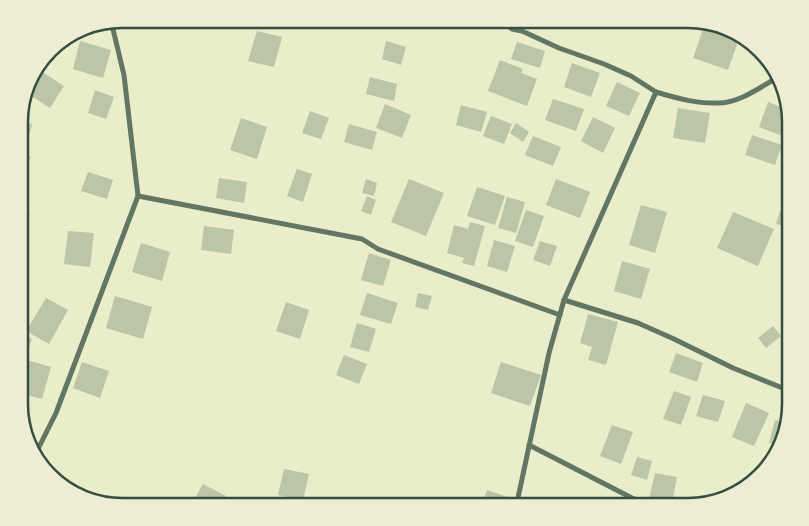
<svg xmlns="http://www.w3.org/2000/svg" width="809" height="526" viewBox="0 0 809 526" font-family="Signika,sans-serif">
<rect width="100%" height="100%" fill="#e9edc9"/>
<!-- building -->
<g fill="#bcc5a7">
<path d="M704,26L739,39L728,70L693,58Z"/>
<path d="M257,31L282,37L274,67L248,61Z"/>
<path d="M80,41L111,50L103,78L73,69Z"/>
<path d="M386,41L406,47L401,65L382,59Z"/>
<path d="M517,42L545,51L540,68L511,59Z"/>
<path d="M500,60L523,69L521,73L537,79L527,106L488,91Z"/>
<path d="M572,63L600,73L591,97L564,87Z"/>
<path d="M36,68L64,86L50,108L25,92L29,76Z"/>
<path d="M370,77L397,84L394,101L366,94Z"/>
<path d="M617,82L640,93L629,116L606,106Z"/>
<path d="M95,90L114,97L106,119L88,113Z"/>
<path d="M553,99L584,109L576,131L545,120Z"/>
<path d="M768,102L789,110L790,139L759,127Z"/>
<path d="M385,104L411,115L402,138L376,128Z"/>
<path d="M461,105L487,112L481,132L456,125Z"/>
<path d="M678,108L710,113L705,143L673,138Z"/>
<path d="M310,111L329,118L321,139L302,133Z"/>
<path d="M491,116L512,124L504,144L483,136Z"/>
<path d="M593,117L615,128L603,153L581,141Z"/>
<path d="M241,118L267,127L257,159L230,150Z"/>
<path d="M20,121L32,124L27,144L20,143Z"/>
<path d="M516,123L529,132L523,142L510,133Z"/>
<path d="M349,124L377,132L372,150L344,142Z"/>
<path d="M752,135L782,145L775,165L745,155Z"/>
<path d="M533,136L561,147L553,166L525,155Z"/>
<path d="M20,152L31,157L23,174L20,173Z"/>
<path d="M297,169L312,174L303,202L287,196Z"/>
<path d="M88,172L113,180L107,199L81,191Z"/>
<path d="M219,178L247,182L244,203L216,198Z"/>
<path d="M366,179L377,183L374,196L362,193Z"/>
<path d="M409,179L444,193L426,236L391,222Z"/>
<path d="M556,179L590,192L580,218L546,205Z"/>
<path d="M477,187L505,196L495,225L467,216Z"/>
<path d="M367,196L376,200L371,215L361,211Z"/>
<path d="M507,197L525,202L516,233L498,228Z"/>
<path d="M641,205L667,212L655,253L629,245Z"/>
<path d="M526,210L544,216L533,247L515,241Z"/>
<path d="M20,211L30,214L20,243Z"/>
<path d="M780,211L790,215V228L776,224Z"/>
<path d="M733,212L774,229L758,266L717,248Z"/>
<path d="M470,222L485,226L474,266L462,263L464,258L447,253L454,225L468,229Z"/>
<path d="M204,226L234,230L231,254L201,250Z"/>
<path d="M68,231L94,233L90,267L64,264Z"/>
<path d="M494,240L515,246L507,272L487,266Z"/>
<path d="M540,241L557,246L550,266L533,260Z"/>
<path d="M141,243L170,252L162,281L132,272Z"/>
<path d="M369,253L391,260L383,286L361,280Z"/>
<path d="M622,261L650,269L641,299L614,291Z"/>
<path d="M367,293L398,303L391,324L360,315Z"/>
<path d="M418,293L432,296L428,310L415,307Z"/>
<path d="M115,296L152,307L143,339L106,328Z"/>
<path d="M46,298L68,310L49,344L26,331Z"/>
<path d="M286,302L309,310L300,339L276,331Z"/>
<path d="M588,314L618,322L606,365L588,360L592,347L580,343Z"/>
<path d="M357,323L376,329L369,352L350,347Z"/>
<path d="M773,326L781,336L766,348L758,338Z"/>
<path d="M20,334L32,339L28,350L20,347Z"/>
<path d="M676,353L703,363L697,382L669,372Z"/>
<path d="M344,355L367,364L359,384L336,375Z"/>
<path d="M20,358L51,367L42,399L20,393Z"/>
<path d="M82,362L109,371L100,398L73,388Z"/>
<path d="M501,362L541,375L530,406L491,393Z"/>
<path d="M674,391L691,397L681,425L663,419Z"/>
<path d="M703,395L725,401L718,422L696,416Z"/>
<path d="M746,403L769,413L754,446L732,437Z"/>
<path d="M775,420L786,423L778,445L769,443Z"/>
<path d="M612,425L633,432L621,464L600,456Z"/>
<path d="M637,457L652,461L647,480L631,475Z"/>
<path d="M284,469L309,474L303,500L278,495Z"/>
<path d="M655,473L677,477L672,503L649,499Z"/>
<path d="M203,484L226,496L220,507H190Z"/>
<path d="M487,490L508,497L504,507H481Z"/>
</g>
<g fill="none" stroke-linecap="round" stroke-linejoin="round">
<!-- path -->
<path stroke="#344e41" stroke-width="3" d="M607,499L611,502L612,507"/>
<!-- minor -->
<g stroke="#617663" stroke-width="5">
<path d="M499,19L512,29L522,31L559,48L604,64L631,76L656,92"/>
<path d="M111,21L124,75L138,196"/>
<path d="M564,300L638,323L674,339L733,368L790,391"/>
<path d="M529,445L632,498L655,507"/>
<path d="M34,457L56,413L138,196L362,239L378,249L560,315"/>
<path d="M516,507L549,353L564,300L656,92C676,98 697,104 718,103C739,103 761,87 778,77"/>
</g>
</g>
<!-- crop -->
<path d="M0 0H809V526H0ZM122 28H688A94 94 0 0 1 782 122V404A94 94 0 0 1 688 498H122A94 94 0 0 1 28 404V122A94 94 0 0 1 122 28Z" fill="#eeecd3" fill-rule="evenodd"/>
<path fill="none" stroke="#344e41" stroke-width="2.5" d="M122 28H688A94 94 0 0 1 782 122V404A94 94 0 0 1 688 498H122A94 94 0 0 1 28 404V122A94 94 0 0 1 122 28Z"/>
</svg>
